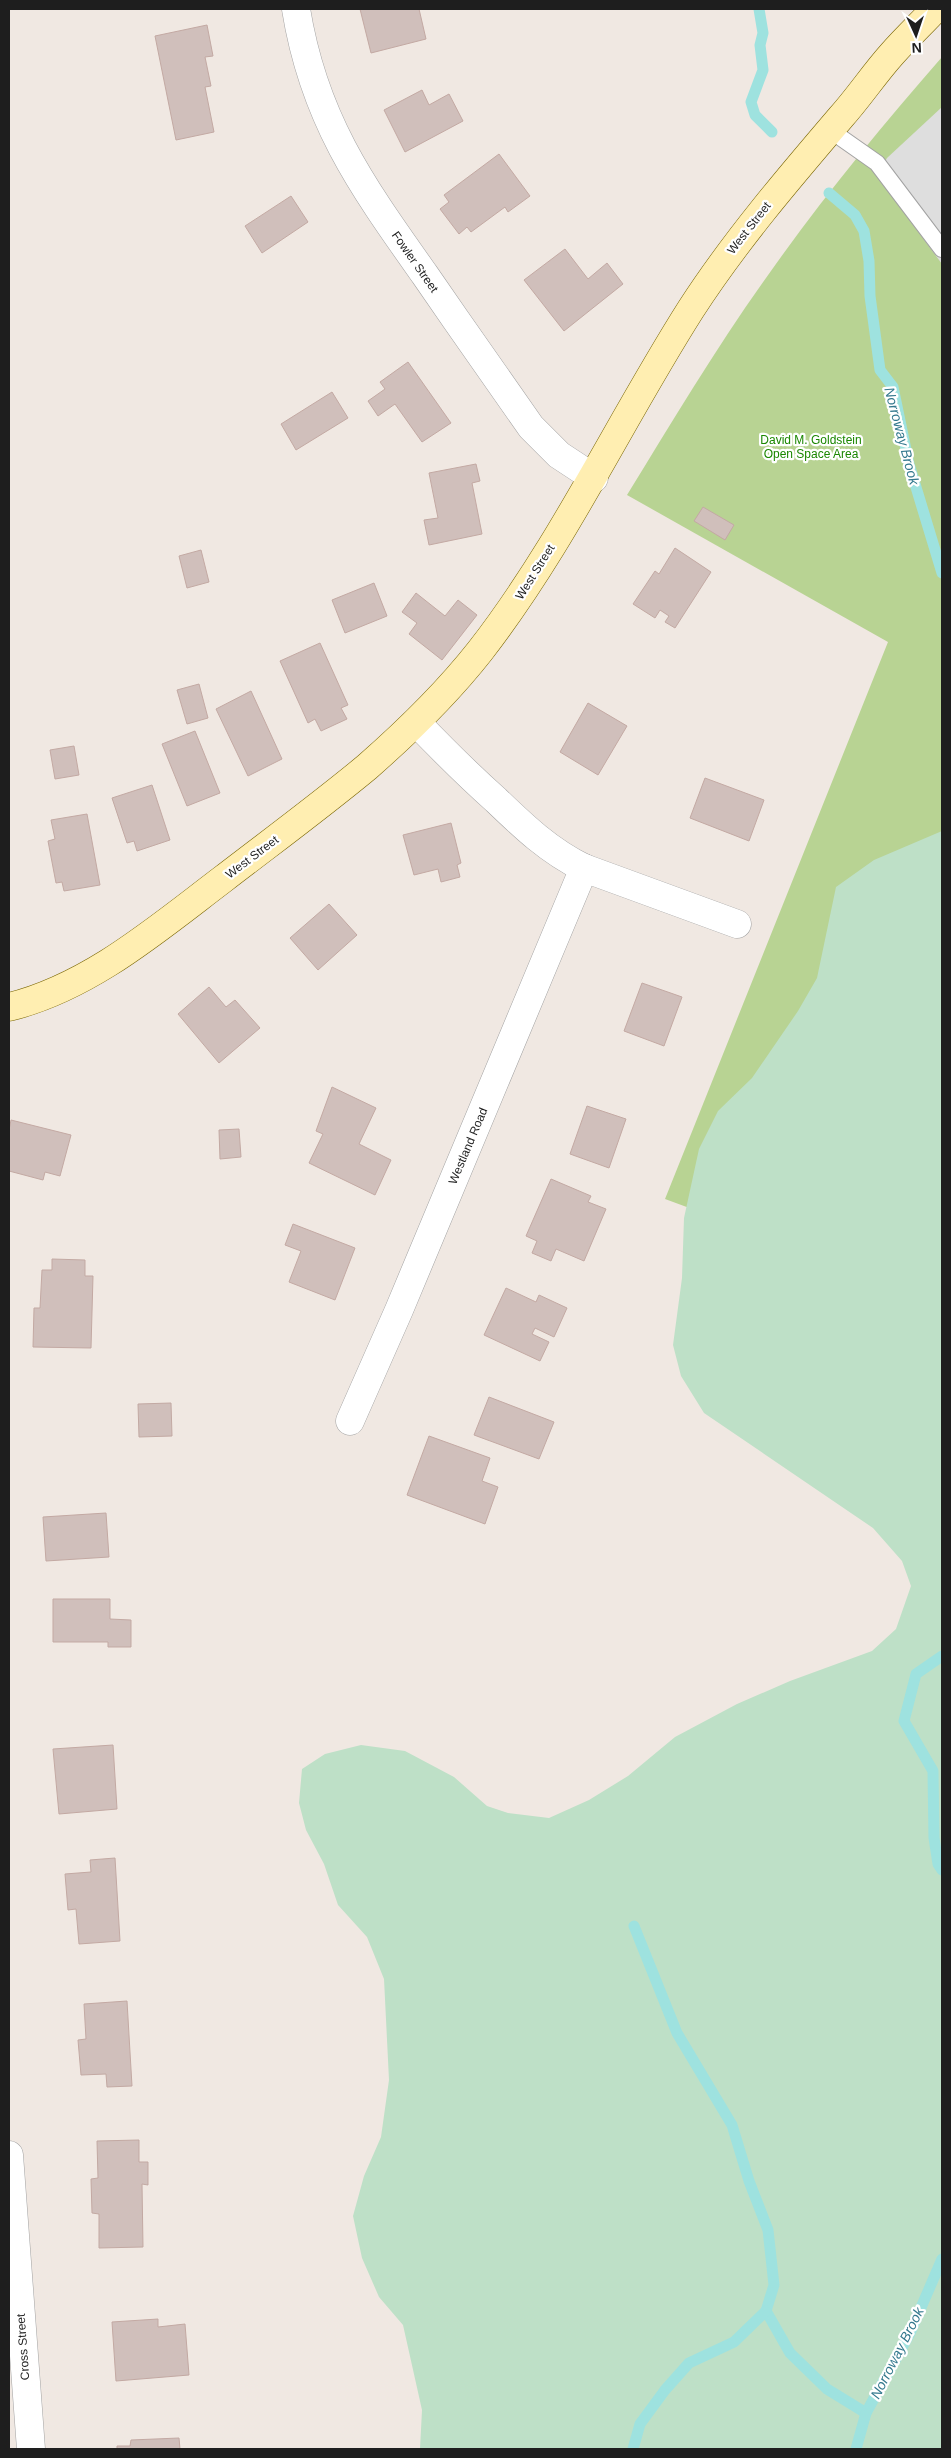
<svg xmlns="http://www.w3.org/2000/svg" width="951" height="2458" viewBox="0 0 951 2458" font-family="Arial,sans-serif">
<rect width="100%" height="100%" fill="#f0e8e2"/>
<!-- forest -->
<path fill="#b8d393" d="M942,57V1301L665,1199L888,642L627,495C672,422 716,348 766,278C820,201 880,128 942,57Z"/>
<!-- wetland -->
<path fill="#bee0c7" d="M942,831V2449H420L422,2410L403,2325L379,2297L362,2258L353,2216L364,2176L381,2137L389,2080L384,1979L367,1937L338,1905L324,1864L306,1830L299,1803L302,1769L325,1754L361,1745L405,1751L454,1777L487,1806L508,1813L549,1818L589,1800L628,1776L675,1737L737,1704L790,1681L872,1651L896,1629L911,1586L902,1561L873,1528L704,1413L681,1376L673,1345L682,1278L684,1218L699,1149L718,1111L752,1078L798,1011L817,978L836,887L874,860Z"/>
<!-- parking -->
<path fill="#dedede" d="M942,107V264L877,176L887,158Z"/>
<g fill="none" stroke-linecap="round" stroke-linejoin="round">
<!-- stream -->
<g stroke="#9ee2df" stroke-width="11">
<path d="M759,9L763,33L760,45L763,70L751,102L755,115L772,132"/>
<path d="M829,193L855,215L864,231L869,261L870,296L880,370L893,387L909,464L942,573"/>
<path d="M942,1656L916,1674L904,1721L933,1771L934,1838L938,1864L942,1870"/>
<path d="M634,1926L677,2033L732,2125L749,2181L768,2230L774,2285L766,2311L790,2353L827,2389L866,2413"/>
<path d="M633,2449L640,2424L665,2390L689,2363L734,2342L766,2311"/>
<path d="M856,2449L866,2413L910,2333L942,2259"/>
</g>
</g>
<!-- building -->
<g fill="#d0bfbb" stroke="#c3a9a3">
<path d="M360,9H419L426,39L371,53Z"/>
<path d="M207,25L213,56L205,57L211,86L205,87L214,132L176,140L155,36Z"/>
<path d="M422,90L429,105L449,94L463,121L405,152L384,110Z"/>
<path d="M499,154L530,196L508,212L505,207L471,232L467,227L459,234L440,209L449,202L444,195Z"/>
<path d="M291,196L308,222L262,253L245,226Z"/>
<path d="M565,249L588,279L607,263L623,284L564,331L524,280Z"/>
<path d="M408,362L451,423L422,442L395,404L378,416L368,401L385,389L380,382Z"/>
<path d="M332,392L348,418L296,450L281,424Z"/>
<path d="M476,464L480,481L472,483L482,534L429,545L424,520L438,518L429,473Z"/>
<path d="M703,507L734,525L725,540L694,521Z"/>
<path d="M675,548L711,572L675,628L665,622L669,616L660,610L655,618L633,604L655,571L659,574Z"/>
<path d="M201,550L209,582L187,588L179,556Z"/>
<path d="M374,583L387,616L345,633L332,600Z"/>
<path d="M416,593L445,616L458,600L477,615L442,660L409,634L417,623L402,612Z"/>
<path d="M320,643L348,705L341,708L347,719L321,731L315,719L308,723L280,661Z"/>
<path d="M199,684L208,718L187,724L177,690Z"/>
<path d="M251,691L282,759L248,776L216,709Z"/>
<path d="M588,703L627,726L598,775L560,752Z"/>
<path d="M195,731L220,793L187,806L162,744Z"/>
<path d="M74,746L79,775L55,779L50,750Z"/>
<path d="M705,778L764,800L749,841L690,818Z"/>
<path d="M152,785L170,840L137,851L134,841L127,843L112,798Z"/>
<path d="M87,814L100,885L64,891L62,882L56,883L48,841L55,839L51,820Z"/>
<path d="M451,823L461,863L457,865L460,877L441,882L438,869L414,875L403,835Z"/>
<path d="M329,904L357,935L318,970L290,938Z"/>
<path d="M642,983L682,997L664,1046L624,1031Z"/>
<path d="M209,987L226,1007L235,1000L260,1028L219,1063L178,1014Z"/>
<path d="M332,1087L376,1108L359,1144L391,1160L375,1195L309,1163L323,1134L316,1131Z"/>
<path d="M587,1106L626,1119L609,1168L570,1154Z"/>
<path d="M11,1120L71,1135L60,1176L45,1172L43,1180L9,1171V1130Z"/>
<path d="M239,1129L241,1157L220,1159L219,1130Z"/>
<path d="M551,1179L591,1196L588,1202L606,1209L584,1261L556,1249L551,1261L532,1253L537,1241L526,1236Z"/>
<path d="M293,1224L355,1248L335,1300L289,1282L301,1251L285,1245Z"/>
<path d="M52,1259L85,1260V1276H93L91,1348L33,1347L34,1308H40L42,1270H52Z"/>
<path d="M506,1288L536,1302L539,1295L567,1308L554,1337L535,1328L532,1334L549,1342L540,1361L484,1335Z"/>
<path d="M489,1397L554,1422L539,1459L474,1435Z"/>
<path d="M171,1403L172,1436L139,1437L138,1404Z"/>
<path d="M429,1436L490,1458L482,1481L498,1487L485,1524L407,1495Z"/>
<path d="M106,1513L109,1557L46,1561L43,1517Z"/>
<path d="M53,1599H110V1619L131,1620V1647H108V1642H53Z"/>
<path d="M113,1745L117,1809L59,1814L53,1749Z"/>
<path d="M115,1858L120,1941L79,1944L76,1909L68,1910L65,1874L91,1872L90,1860Z"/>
<path d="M127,2001L132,2086L107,2087L106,2074L81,2075L78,2040L86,2039L84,2004Z"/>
<path d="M139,2140V2162H148V2185L142,2184L143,2247L99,2248V2214L92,2213L91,2179L98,2178L97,2141Z"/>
<path d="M158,2319V2327L185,2324L189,2375L116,2381L112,2322Z"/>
<path d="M179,2438L180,2449H117V2446H130L131,2440Z"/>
</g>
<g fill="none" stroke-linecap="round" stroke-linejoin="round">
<defs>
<path id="service" d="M830,130L877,163L942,249"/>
<g id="minor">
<path d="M296,9C314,120 362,186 425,275C460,326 496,377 531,427L559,455L594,478"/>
<path d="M416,722C442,749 468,775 496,800C523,826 549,851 584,868L737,924"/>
<path d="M350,1421L399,1310L584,868"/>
<path d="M9,2155L31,2449"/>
</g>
<path id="secondary" d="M9,1007C90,987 157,929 223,879C271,842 320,806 367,767C408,731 447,693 480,651C563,544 619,422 691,309C735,241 788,179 841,117C859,97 874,74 892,54C906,38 921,24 935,9"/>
</defs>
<!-- service casing -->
<use href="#service" stroke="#a2a2a2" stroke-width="18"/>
<!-- minor casing -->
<use href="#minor" stroke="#a2a2a2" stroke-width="29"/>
<!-- secondary casing -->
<use href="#secondary" stroke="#796500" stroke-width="29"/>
<!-- service -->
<use href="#service" stroke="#fff" stroke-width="16"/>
<!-- minor -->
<use href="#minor" stroke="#fff" stroke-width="28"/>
<!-- secondary -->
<use href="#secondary" stroke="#ffeeb1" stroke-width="28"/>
</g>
<g text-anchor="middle" stroke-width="4.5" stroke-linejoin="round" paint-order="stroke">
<!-- street labels -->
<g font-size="12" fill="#1e1e1e" stroke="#fff">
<text transform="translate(749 228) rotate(-52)" y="4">West Street</text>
<text transform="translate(415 262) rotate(55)" y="4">Fowler Street</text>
<text transform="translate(535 572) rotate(-58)" y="4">West Street</text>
<text transform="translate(252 857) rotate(-37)" y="4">West Street</text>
<text transform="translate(468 1146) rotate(-67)" y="4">Westland Road</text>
<text transform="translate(23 2347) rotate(-94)" y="4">Cross Street</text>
</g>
<!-- park labels -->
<g font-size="12" fill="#1a8700" stroke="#fff">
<text x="811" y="444">David M. Goldstein<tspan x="811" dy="14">Open Space Area</tspan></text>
</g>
<!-- water labels -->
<g font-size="14" font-style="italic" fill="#34798e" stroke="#fff">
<text transform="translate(902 436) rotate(75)" y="5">Norroway Brook</text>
<text transform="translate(897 2353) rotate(-63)" y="5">Norroway Brook</text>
</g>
</g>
<!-- border -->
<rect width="951" height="2458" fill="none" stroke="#1e1e1e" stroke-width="20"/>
<!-- north arrow -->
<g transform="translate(916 35) rotate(177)" stroke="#ffffff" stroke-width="4" paint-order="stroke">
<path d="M0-4L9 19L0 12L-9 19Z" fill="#1e1e1e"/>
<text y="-8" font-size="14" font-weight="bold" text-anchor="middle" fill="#1e1e1e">N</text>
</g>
</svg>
